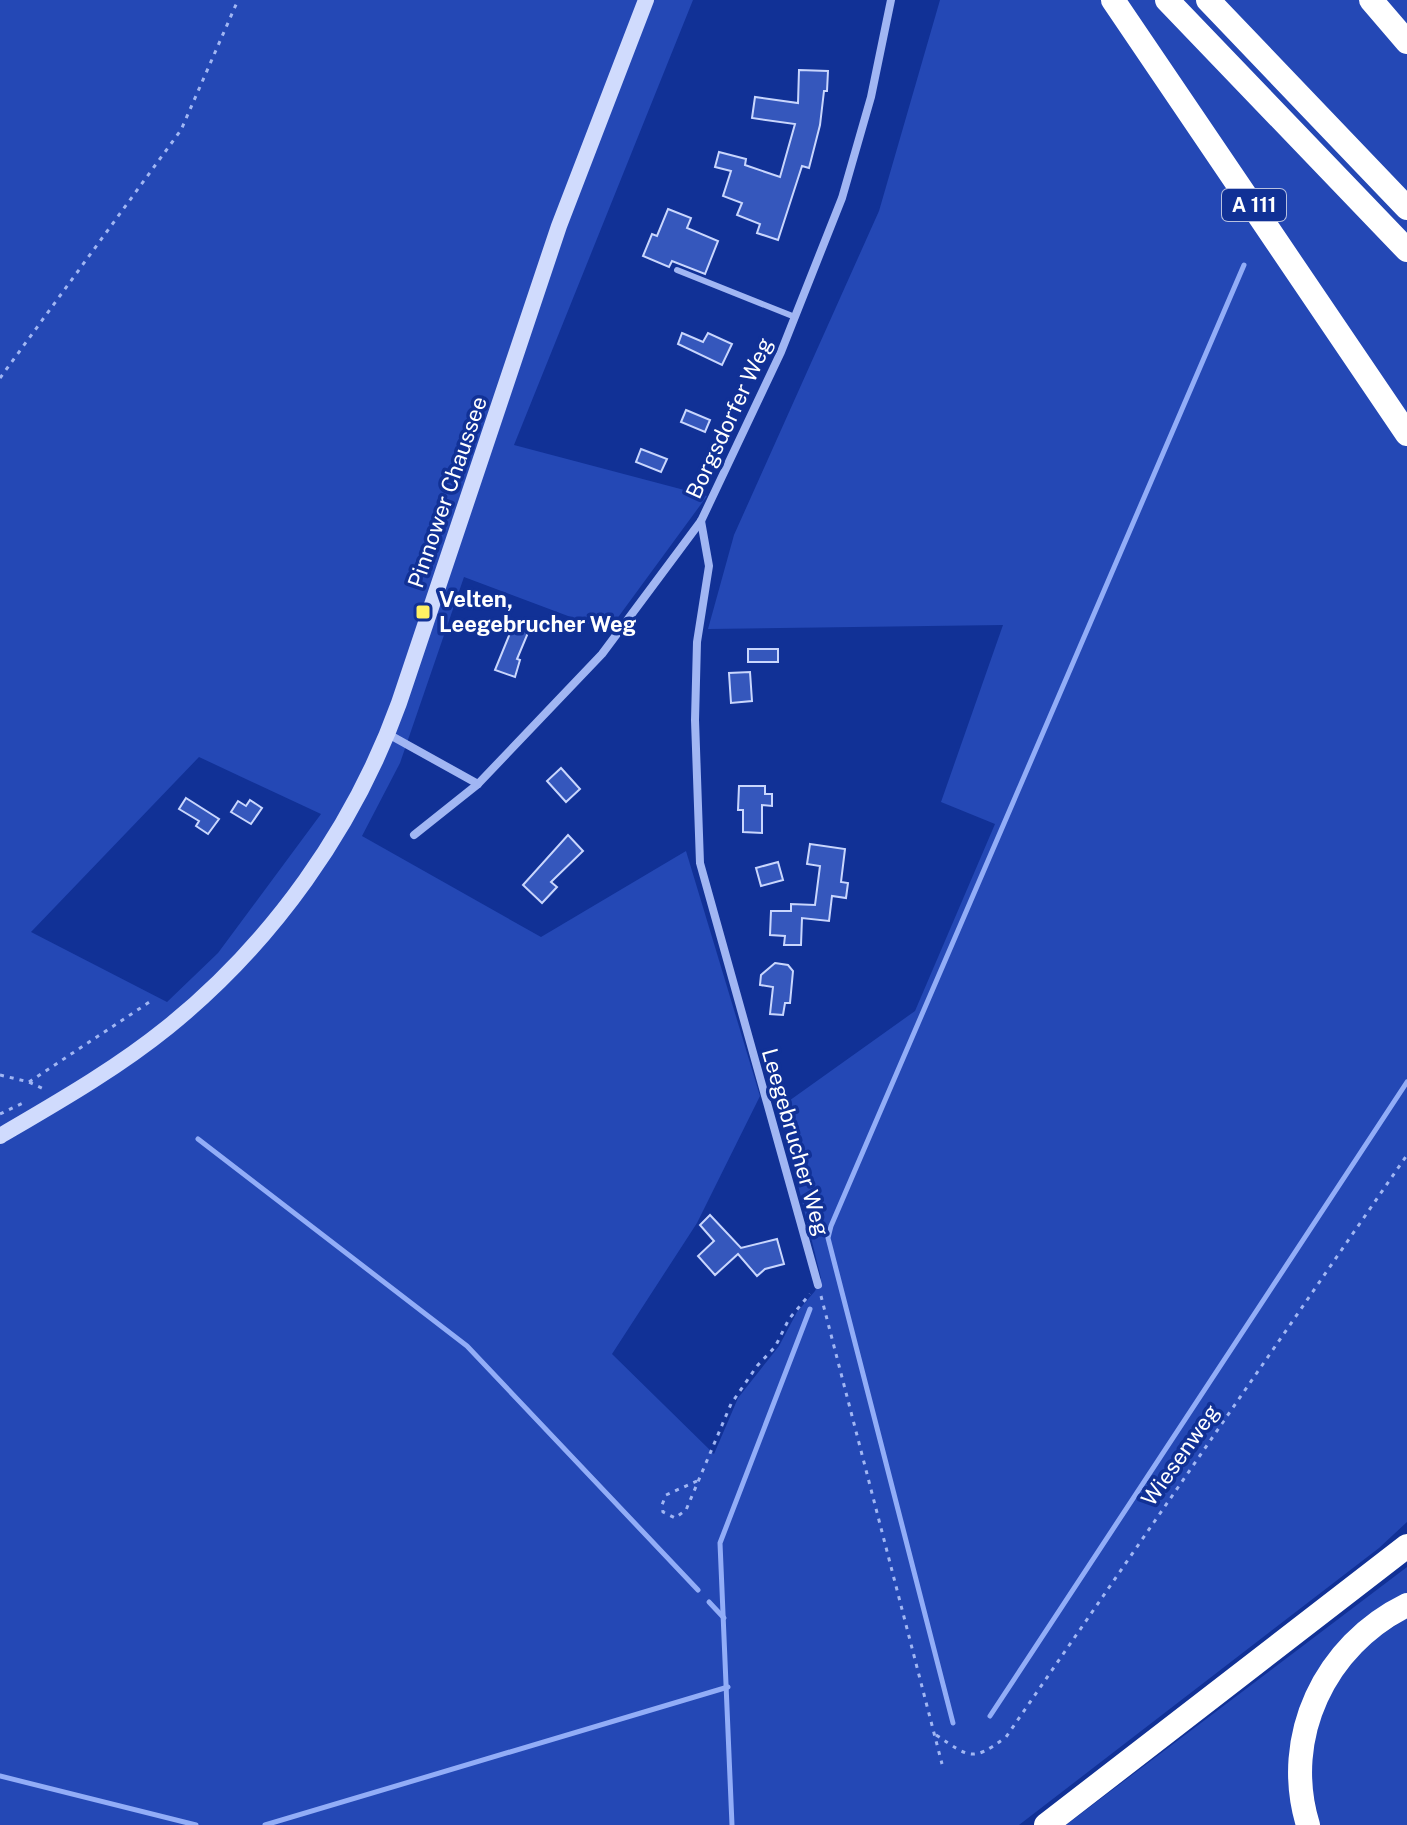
<svg xmlns="http://www.w3.org/2000/svg" width="1407" height="1825" viewBox="0 0 1407 1825" font-family="'Public Sans',sans-serif">
<rect width="100%" height="100%" fill="#113196"/>
<!-- green -->
<g fill="#2448b5" fill-rule="evenodd">
<path d="M0,0H693L514,445L707,496L608,631L464,577L400,763L362,836L541,937L686,851L760,1096L697,1223L612,1354L714,1454L738,1398L779,1346L797,1312L815,1291L821,1278L779,1108L915,1011L995,824L941,802L1003,625L708,629L734,535L879,211L940,0H1407V1522L1379,1548L1019,1825H0ZM199,757L321,814L218,953L167,1002L31,932Z"/>
<path d="M1407,1567V1594L1319,1669L1297,1825H1066Z"/>
<path d="M1407,1618V1825H1320L1311,1783V1756L1326,1697L1366,1645Z"/>
</g>
<g fill="none" stroke-linecap="round" stroke-linejoin="round">
<!-- stream -->
<g stroke="#92adf7" stroke-width="5">
<path d="M198,1139L467,1346L698,1590"/>
<path d="M709,1602L724,1618"/>
<path d="M990,1716L1407,1082"/>
<path d="M953,1723L828,1238L831,1226L1244,265"/>
<path d="M0,1776L196,1825"/>
<path d="M265,1825L728,1687"/>
<path d="M732,1825L720,1543L810,1309"/>
</g>
</g>
<!-- building -->
<g fill="#3557bc" stroke="#c9d6fd" stroke-width="2">
<path d="M799,70L828,71L827,91H824L820,125L809,168L802,166L778,240L757,233L760,224L737,215L742,203L723,196L731,171L715,167L719,152L746,159L745,165L780,177L795,124L752,118L755,97L798,103Z"/>
<path d="M668,209L691,218L687,228L718,241L705,274L672,261L669,267L643,256L652,234L657,236Z"/>
<path d="M682,333L703,342L708,333L732,344L722,365L678,344Z"/>
<path d="M686,410L710,420L705,432L681,422Z"/>
<path d="M641,449L667,459L661,472L636,462Z"/>
<path d="M515,621L530,628L517,659L520,660L515,677L495,670Z"/>
<rect x="748" y="649" width="30" height="13"/>
<path d="M750,672L752,701L731,703L729,673Z"/>
<path d="M561,768L580,789L566,802L547,781Z"/>
<path d="M739,786H765V794H772V806L762,805V833L743,832V810H738Z"/>
<path d="M186,798L219,819L208,834L196,826L199,821L179,809Z"/>
<path d="M250,800L262,808L251,824L231,812L238,801L246,806Z"/>
<path d="M568,835L583,851L551,882L557,887L542,903L523,885Z"/>
<path d="M810,844L845,849L841,882L848,883L846,898L832,896L829,921L802,918L801,945H784L785,936L770,935L771,911H791V904L815,905L820,866L807,864Z"/>
<path d="M778,862L783,880L761,886L756,868Z"/>
<path d="M775,963L788,965L793,971L790,1003H785L783,1015L770,1014L773,987L760,985L761,975Z"/>
<path d="M710,1215L741,1248L777,1239L784,1264L765,1269L757,1276L738,1254L715,1275L698,1256L714,1241L700,1225Z"/>
</g>
<g fill="none" stroke-linecap="round" stroke-linejoin="round">
<!-- path -->
<g stroke="#a1b6f3" stroke-width="3" stroke-dasharray="4 6" stroke-linecap="butt">
<path d="M0,378L181,130L238,0"/>
<path d="M0,1075L29,1082L46,1090"/>
<path d="M29,1082L151,1001"/>
<path d="M0,1114L23,1103"/>
<path d="M821,1296L942,1764"/>
<path d="M697,1481L666,1495L662,1505L663,1512L675,1518L686,1510L731,1404L757,1366L775,1347L789,1319L810,1294"/>
<path d="M936,1735C970,1757 971,1763 1006,1737L1407,1155"/>
</g>
<!-- lane -->
<path stroke="#a1b6f3" stroke-width="6" d="M677,270L795,317"/>
<!-- street -->
<g stroke="#a1b6f3" stroke-width="8">
<path d="M701,521L709,566L697,642L695,720L700,863L818,1285"/>
<path d="M388,734L478,784"/>
<path d="M414,835L478,784L602,654L701,521L781,352L842,198L871,97L891,0"/>
</g>
<!-- secondary -->
<path stroke="#d0dbfd" stroke-width="16" d="M0,1136C58,1102 116,1069 168,1027C272,943 354,828 399,703L559,226L646,0"/>
<!-- highway -->
<g stroke="#fff" stroke-width="24">
<path d="M1113,0L1407,434"/>
<path d="M1167,0L1407,250"/>
<path d="M1208,0L1407,208"/>
<path d="M1371,0L1407,42"/>
<path d="M1046,1825L1407,1546"/>
<path d="M1308,1825C1281,1737 1325,1645 1407,1605"/>
</g>
</g>
<!-- markers -->
<rect fill="#fff163" stroke="#113196" stroke-width="3" x="415" y="604" width="16" height="16" rx="4"/>
<g text-anchor="middle" stroke-width="7" stroke-linejoin="round" paint-order="stroke">
<!-- shield labels -->
<rect fill="#113196" stroke="#b8c1e0" stroke-width="2" x="1222" y="189" width="64" height="32" rx="6"/>
<g font-size="20" font-weight="bold" fill="#fff">
<text x="1254" y="212">A 111</text>
</g>
<!-- street labels -->
<g font-size="22" fill="#fff" stroke="#113196">
<text transform="translate(729 418) rotate(-65)" y="8">Borgsdorfer Weg</text>
<text transform="translate(447 492) rotate(-71)" y="8">Pinnower Chaussee</text>
<text transform="translate(796 1142) rotate(74)" y="8">Leegebrucher Weg</text>
<text transform="translate(1180 1455) rotate(-55)" y="8">Wiesenweg</text>
</g>
<!-- poi labels -->
<g font-size="22" font-weight="bold" fill="#fff" stroke="#113196" text-anchor="start">
<text x="439" y="607">Velten,<tspan x="439" dy="25">Leegebrucher Weg</tspan></text>
</g>
</g>
</svg>
